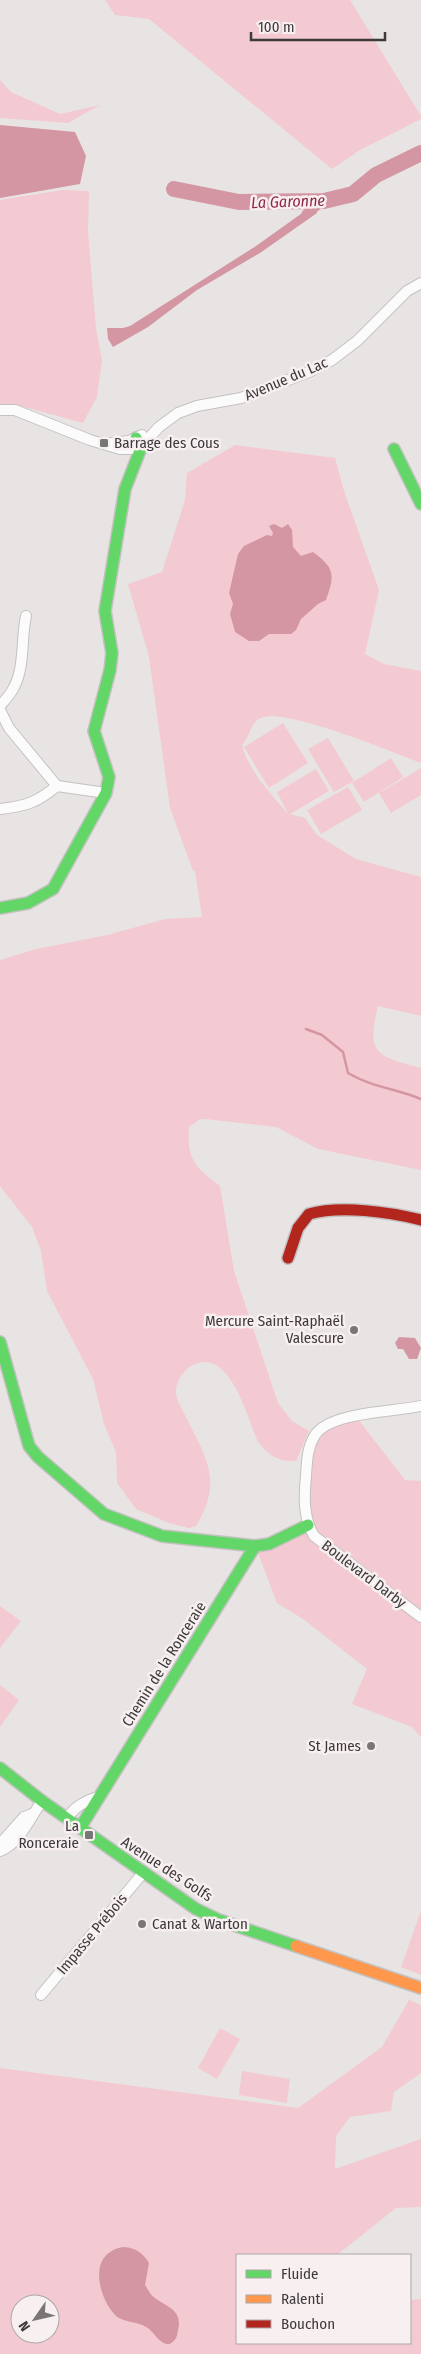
<svg xmlns="http://www.w3.org/2000/svg" width="421" height="2354" viewBox="0 0 421 2354" font-family="'Fira Sans Condensed',sans-serif">
<rect width="100%" height="100%" fill="#e8e4e4"/>
<!-- green -->
<g fill="#f3cad1" fill-rule="evenodd">
<path d="M105,0H350L421,116V119L360,150L332,169L149,19L115,15Z"/>
<path d="M0,80L11,92L60,114L100,105L68,123L0,118Z"/>
<path d="M62,190L89,191L88,231L96,328L102,361L97,397L83,423L21,406L0,404V200Z"/>
<path d="M235,445L335,458L344,491L379,590L365,654L384,664L421,671V763C392,752 291,710 264,717C250,720 251,736 242,745C249,771 270,793 288,814L277,792L316,769L329,791L290,814L305,818L317,835L356,859L421,877V1016L378,1006C366,1054 376,1056 421,1068V1170L318,1149L276,1127L205,1119L199,1120L189,1127C187,1160 194,1166 220,1186L234,1271L278,1403L292,1421L309,1431L296,1461C279,1462 269,1456 258,1442C248,1419 230,1346 193,1365C185,1369 177,1379 176,1389C175,1399 182,1408 186,1417C207,1459 223,1482 196,1526L189,1528L169,1523L136,1509L117,1483L116,1452L104,1424L93,1379L47,1291L41,1251L32,1227L0,1186V960L36,949L107,935L165,919L202,917L195,871H193L170,808L149,657L128,584L162,572L185,500L187,473Z"/>
<path d="M283,723L308,763L269,788L244,747Z"/>
<path d="M328,738L354,781L334,792L308,749Z"/>
<path d="M391,758L403,777L364,802L352,783Z"/>
<path d="M421,768V795L391,813L379,793Z"/>
<path d="M348,787L362,810L321,834L307,810Z"/>
<path d="M357,1418L405,1480L421,1481V1737L412,1727L352,1704L367,1669L303,1619L277,1603L258,1553L262,1548L297,1536L308,1505L312,1460L317,1443L328,1427Z"/>
<path d="M0,1606L21,1621L0,1648Z"/>
<path d="M0,1685L19,1700L0,1727Z"/>
<path d="M421,1911V1975L401,1967Z"/>
<path d="M409,2000L421,2005V2073L394,2092L391,2111L350,2117L336,2136L335,2169L421,2139V2207L396,2208L337,2255H237V2343H410V2300L421,2299V2354H0V2068L298,2108L382,2047ZM20,2304H50V2334H20Z"/>
<path d="M220,2028L240,2039L217,2079L198,2068Z"/>
<path d="M242,2071L290,2079L287,2103L239,2095Z"/>
</g>
<!-- water -->
<g fill="#d496a2">
<path d="M0,125L75,132L86,156L80,184L0,198Z"/>
<path d="M175,187L203,188L201,202L174,192Z"/>
<path d="M312,206L317,213L260,253L197,290L148,327L113,347L108,339L107,328H123L130,326L256,246Z"/>
<path d="M274,524L282,528L288,524L292,530L293,547L301,556L313,552C335,568 335,575 326,600L318,604L301,619L296,630L291,634H269L259,641H249L235,632L230,614L233,604L229,593L238,554L244,546L267,535L272,536L273,533L269,526Z"/>
<path d="M399,1337L415,1338L421,1348L417,1359H409L403,1349H398L395,1343Z"/>
<path d="M124,2247C136,2248 143,2253 149,2263L145,2285C148,2289 150,2295 155,2298C167,2307 183,2310 178,2330C177,2337 176,2340 170,2344C159,2345 155,2332 146,2327C137,2321 122,2323 114,2314C97,2294 88,2252 124,2247Z"/>
</g>
<g fill="none" stroke-linecap="round" stroke-linejoin="round">
<!-- stream -->
<path stroke="#d496a2" stroke-width="2.5" d="M306,1029L322,1035L343,1052L348,1073C371,1087 397,1089 421,1099"/>
<!-- canal -->
<path stroke="#d496a2" stroke-width="9" d="M306,214L324,201"/>
<!-- river -->
<path stroke="#d496a2" stroke-width="16" d="M174,189L239,202L324,201L353,194L376,175L421,153"/>
<defs>
<g id="street">
<path d="M0,410H15L90,440L120,449H131L147,440L159,427L178,413L197,406L241,398L309,372L332,360L357,341L407,291L421,283"/>
<path d="M111,443L129,441L142,435"/>
<path d="M0,706C5,700 11,694 14,687C25,667 21,638 26,616"/>
<path d="M0,710L9,728L57,786"/>
<path d="M0,809C26,806 36,803 57,786L106,793"/>
<path d="M421,1406C393,1412 330,1412 315,1435C307,1448 307,1461 306,1476C304,1497 303,1517 314,1536L421,1617"/>
<path d="M66,1819C75,1807 84,1801 98,1797"/>
<path d="M0,1844L24,1817L32,1814"/>
<path d="M0,1851C20,1843 30,1818 42,1801"/>
<path d="M41,1995L143,1873"/>
</g>
<g id="fast">
<path d="M394,449L421,504"/>
<path d="M0,908L28,903L53,889L106,793L109,777L94,731L110,670L112,653L105,611L125,489L141,448L136,438"/>
<path d="M0,1342L29,1446L38,1457L104,1514L162,1536L255,1546L269,1544L308,1525"/>
<path d="M0,1768L42,1801L196,1909L219,1920L296,1946"/>
<path d="M80,1828L255,1546"/>
</g>
<path id="slow" d="M296,1946L421,1988"/>
<path id="jam" d="M288,1258L298,1228L309,1214C340,1205 390,1212 421,1220"/>
</defs>
<!-- street casing -->
<use href="#street" stroke="#c4c1c1" stroke-width="12"/>
<!-- fast casing -->
<use href="#fast" stroke="#c4c1c1" stroke-width="14"/>
<!-- slow casing -->
<use href="#slow" stroke="#c4c1c1" stroke-width="14"/>
<!-- jam casing -->
<use href="#jam" stroke="#c4c1c1" stroke-width="14"/>
<!-- street -->
<use href="#street" stroke="#fcfbfb" stroke-width="10"/>
<!-- fast -->
<use href="#fast" stroke="#63d668" stroke-width="11"/>
<!-- slow -->
<use href="#slow" stroke="#ff974d" stroke-width="11"/>
<!-- jam -->
<use href="#jam" stroke="#b3261e" stroke-width="11"/>
</g>
<!-- markers -->
<g fill="#797676" stroke="#f7eff0" stroke-width="2">
<rect x="99" y="438" width="10" height="10" rx="2.5"/>
<circle cx="354" cy="1330" r="5"/>
<circle cx="371" cy="1746" r="5"/>
<rect x="84" y="1830" width="10" height="10" rx="2.5"/>
<circle cx="142" cy="1924" r="5"/>
</g>
<g text-anchor="middle" stroke-width="5" stroke-linejoin="round" paint-order="stroke">
<!-- street labels -->
<g font-size="15" fill="#3d3a3b" stroke="#f7eff0">
<text transform="translate(286 379) rotate(-23)" y="5">Avenue du Lac</text>
<text transform="translate(364 1574) rotate(37)" y="5">Boulevard Darby</text>
<text transform="translate(164 1664) rotate(-58)" y="5">Chemin de la Ronceraie</text>
<text transform="translate(167 1869) rotate(33)" y="5">Avenue des Golfs</text>
<text transform="translate(92 1934) rotate(-50)" y="5">Impasse Prébois</text>
</g>
<!-- poi labels -->
<g font-size="15" fill="#3d3a3b" stroke="#f7eff0" text-anchor="end">
<text x="114" y="448" text-anchor="start">Barrage des Cous</text>
<text x="344" y="1326">Mercure Saint-Raphaël<tspan x="344" dy="17">Valescure</tspan></text>
<text x="361" y="1751">St James</text>
<text x="79" y="1831">La<tspan x="79" dy="17">Ronceraie</tspan></text>
<text x="152" y="1929" text-anchor="start">Canat &amp; Warton</text>
</g>
<!-- water labels -->
<g font-size="16" font-style="italic" fill="#902745" stroke="#f7eff0">
<text transform="translate(288 201) rotate(-2)" y="6">La Garonne</text>
</g>
</g>
<!-- legend -->
<rect x="236" y="2254" width="175" height="90" fill="#f7eff0" stroke="#ada7a8"/>
<rect x="246" y="2270" width="25" height="8" fill="#63d668" stroke="#ada7a8"/>
<text x="281" y="2279" font-size="15" fill="#3d3a3b">Fluide</text>
<rect x="246" y="2295" width="25" height="8" fill="#ff974d" stroke="#ada7a8"/>
<text x="281" y="2304" font-size="15" fill="#3d3a3b">Ralenti</text>
<rect x="246" y="2320" width="25" height="8" fill="#b3261e" stroke="#ada7a8"/>
<text x="281" y="2329" font-size="15" fill="#3d3a3b">Bouchon</text>
<!-- north arrow -->
<g transform="translate(35 2319) rotate(236)"><circle r="24" fill="#f7eff0" stroke="#ada7a8"/>
<path d="M0-4L9 19L0 12L-9 19Z" fill="#797676"/>
<text y="-8" font-size="14" font-weight="bold" text-anchor="middle" fill="#3d3a3b">N</text>
</g>
<!-- scale -->
<path d="M251 32v8h134v-8" fill="none" stroke="#3d3a3b" stroke-width="2.5"/>
<text x="258" y="32" font-size="15" fill="#3d3a3b" stroke="#f7eff0" stroke-width="4" paint-order="stroke">100 m</text>
</svg>
